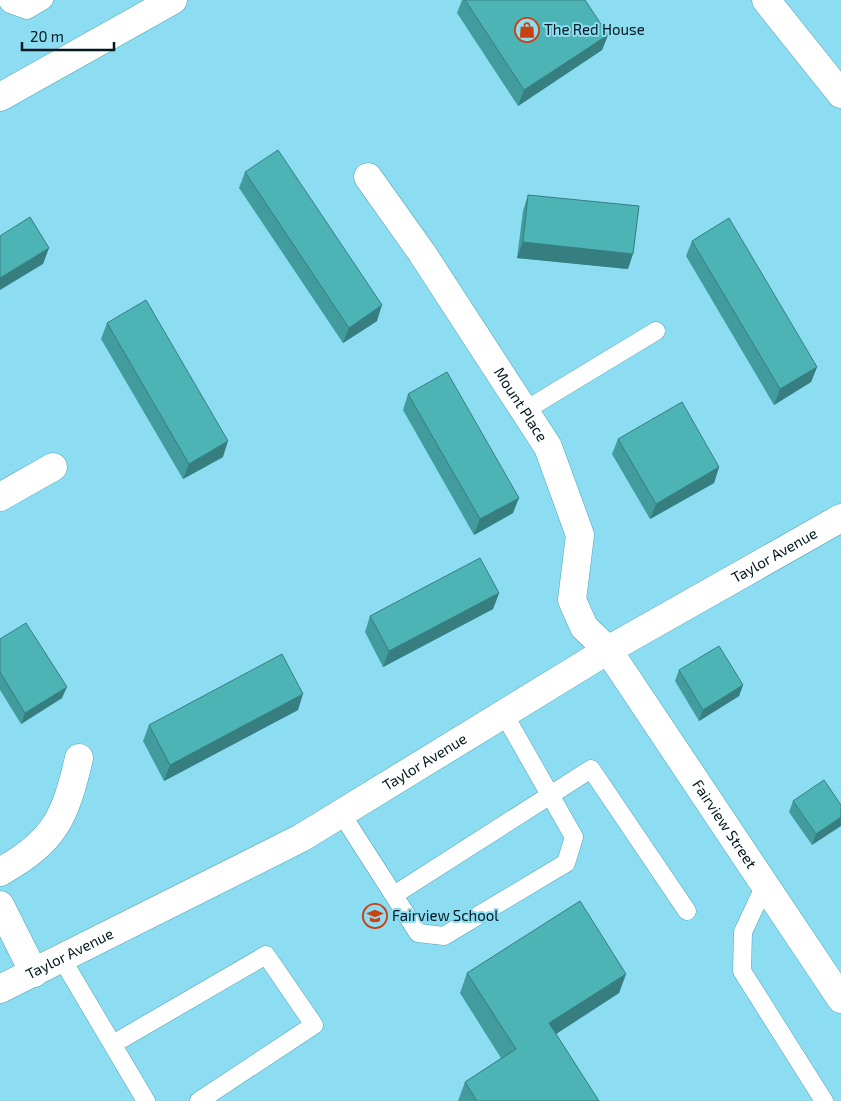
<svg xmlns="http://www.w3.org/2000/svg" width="841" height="1101" viewBox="0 0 841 1101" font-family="'Exo 2',sans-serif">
<rect width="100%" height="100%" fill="#8cdcf2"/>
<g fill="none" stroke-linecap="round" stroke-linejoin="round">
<defs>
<g id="service">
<path d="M7,0L10,4L27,10L44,0"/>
<path d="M524,411L656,331"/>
<path d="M341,813L418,933L444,936L566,863L574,837L504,714"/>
<path d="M765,885L743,932L742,971L824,1101"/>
<path d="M394,895L591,769L687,911"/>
<path d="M62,959L146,1101"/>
<path d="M113,1044L266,955L314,1025L199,1101"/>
</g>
<g id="minor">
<path d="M0,97L173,0"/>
<path id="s1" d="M368,177L422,253L548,447L580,535L572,600L584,627L608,650L841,999"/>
<path d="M0,497L53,467"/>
<path d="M0,872C55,841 65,818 79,758"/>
<path d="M0,905L34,973"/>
</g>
<g id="tertiary">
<path d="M766,0L841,94"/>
<path id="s2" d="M0,989L301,838L608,650L841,518"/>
</g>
</defs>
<!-- service casing -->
<use href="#service" stroke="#53a3b8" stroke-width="19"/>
<!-- minor casing -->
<use href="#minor" stroke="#53a3b8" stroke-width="29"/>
<!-- tertiary casing -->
<use href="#tertiary" stroke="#53a3b8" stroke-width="29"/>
<!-- service -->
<use href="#service" stroke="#fff" stroke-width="18"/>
<!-- minor -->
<use href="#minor" stroke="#fff" stroke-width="28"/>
<!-- tertiary -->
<use href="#tertiary" stroke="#fff" stroke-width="28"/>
</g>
<!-- wall -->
<g fill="#429b9d">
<path d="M462,0H585L608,35L602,50L518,106L457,13Z"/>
<path d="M245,172L377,321L343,343L239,188Z"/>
<path d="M528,195L628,269L517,258L523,211Z"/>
<path d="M692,241L817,367L811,382L774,405L686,256Z"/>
<path d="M107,323L223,457L183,479L101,339Z"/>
<path d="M408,394L513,513L474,535L403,410Z"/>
<path d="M618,439L719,467L714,483L650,519L612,454Z"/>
<path d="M499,593L493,609L383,667L365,632L370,616Z"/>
<path d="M0,639L62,698L21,724L0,690Z"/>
<path d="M679,670L743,685L739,696L699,721L675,681Z"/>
<path d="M298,710L164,781L143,741L149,725Z"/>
<path d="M793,801L841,805L812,845L789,812Z"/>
<path d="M467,973L626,974L619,993L556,1034L599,1101H458L465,1082L501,1058L460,993Z"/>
</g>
<!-- shaded-wall -->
<g fill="#367e7f">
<path d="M608,35L602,50L518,106L524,90Z"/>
<path d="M523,242L633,254L628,269L517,258Z"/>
<path d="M49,248L43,264L0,290V278Z"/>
<path d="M382,305L377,321L343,343L349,328Z"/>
<path d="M817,367L811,382L774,405L780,389Z"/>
<path d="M228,441L223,457L183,479L189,464Z"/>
<path d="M719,467L714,483L650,519L656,504Z"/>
<path d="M519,498L513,513L474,535L480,519Z"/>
<path d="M499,593L493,609L383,667L389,651Z"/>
<path d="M743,685L739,696L699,721L703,710Z"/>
<path d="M67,687L62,698L21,724L25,713Z"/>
<path d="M303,694L298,710L164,781L170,765Z"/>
<path d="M841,817V826L812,845L816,834Z"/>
<path d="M626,974L619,993L542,1043L549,1023Z"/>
</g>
<!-- building -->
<g fill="#4db4b6" stroke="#367e7f">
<path d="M465,0H585L608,35L524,90Z"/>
<path d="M278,150L382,305L349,328L245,172Z"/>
<path d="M528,195L639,206L633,254L523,242Z"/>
<path d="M30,217L49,248L0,278V236Z"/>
<path d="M729,218L817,367L780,389L692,241Z"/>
<path d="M146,300L228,441L189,464L107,323Z"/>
<path d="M447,372L519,498L480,519L408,394Z"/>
<path d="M682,402L719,467L656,504L618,439Z"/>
<path d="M480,558L499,593L389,651L370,616Z"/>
<path d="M26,623L67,687L25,713L0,672V639Z"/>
<path d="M719,646L743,685L703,710L679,670Z"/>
<path d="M282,654L303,694L170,765L149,725Z"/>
<path d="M824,780L841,805V817L816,834L793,801Z"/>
<path d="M580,901L626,974L549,1023L599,1101H477L465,1082L516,1049L467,973Z"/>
</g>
<!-- icons -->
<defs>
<symbol id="shop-ring" viewBox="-11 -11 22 22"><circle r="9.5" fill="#8cdcf2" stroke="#c94112" stroke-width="1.5"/><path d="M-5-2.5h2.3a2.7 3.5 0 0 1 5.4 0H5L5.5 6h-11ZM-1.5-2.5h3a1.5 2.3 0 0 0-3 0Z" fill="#c94112"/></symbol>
<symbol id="school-ring" viewBox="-11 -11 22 22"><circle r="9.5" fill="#8cdcf2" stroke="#c94112" stroke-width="1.5"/><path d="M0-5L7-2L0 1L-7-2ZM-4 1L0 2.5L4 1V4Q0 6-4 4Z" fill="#c94112"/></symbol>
</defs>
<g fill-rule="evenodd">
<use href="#shop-ring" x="513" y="16" width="28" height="28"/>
<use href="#school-ring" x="361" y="902" width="28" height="28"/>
</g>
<g text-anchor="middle" stroke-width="4" stroke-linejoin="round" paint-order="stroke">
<!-- poi labels -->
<g font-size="15" fill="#01191f" stroke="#8cdcf2" text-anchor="start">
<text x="544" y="35">The Red House</text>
<text x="392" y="921">Fairview School</text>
</g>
<!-- street labels -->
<g font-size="15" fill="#01191f" stroke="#8cdcf2">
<text dy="5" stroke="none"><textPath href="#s1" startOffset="274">Mount Place</textPath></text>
<text dy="5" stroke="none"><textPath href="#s2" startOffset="888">Taylor Avenue</textPath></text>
<text dy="5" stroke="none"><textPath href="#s2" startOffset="482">Taylor Avenue</textPath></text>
<text dy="5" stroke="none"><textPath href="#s1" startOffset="756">Fairview Street</textPath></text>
<text dy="5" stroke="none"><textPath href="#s2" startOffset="78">Taylor Avenue</textPath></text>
</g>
</g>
<!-- scale -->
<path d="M22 42v8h92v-8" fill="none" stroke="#01191f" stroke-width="2.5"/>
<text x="30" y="42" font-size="15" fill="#01191f" stroke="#8cdcf2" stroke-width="4" paint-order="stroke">20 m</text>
</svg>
